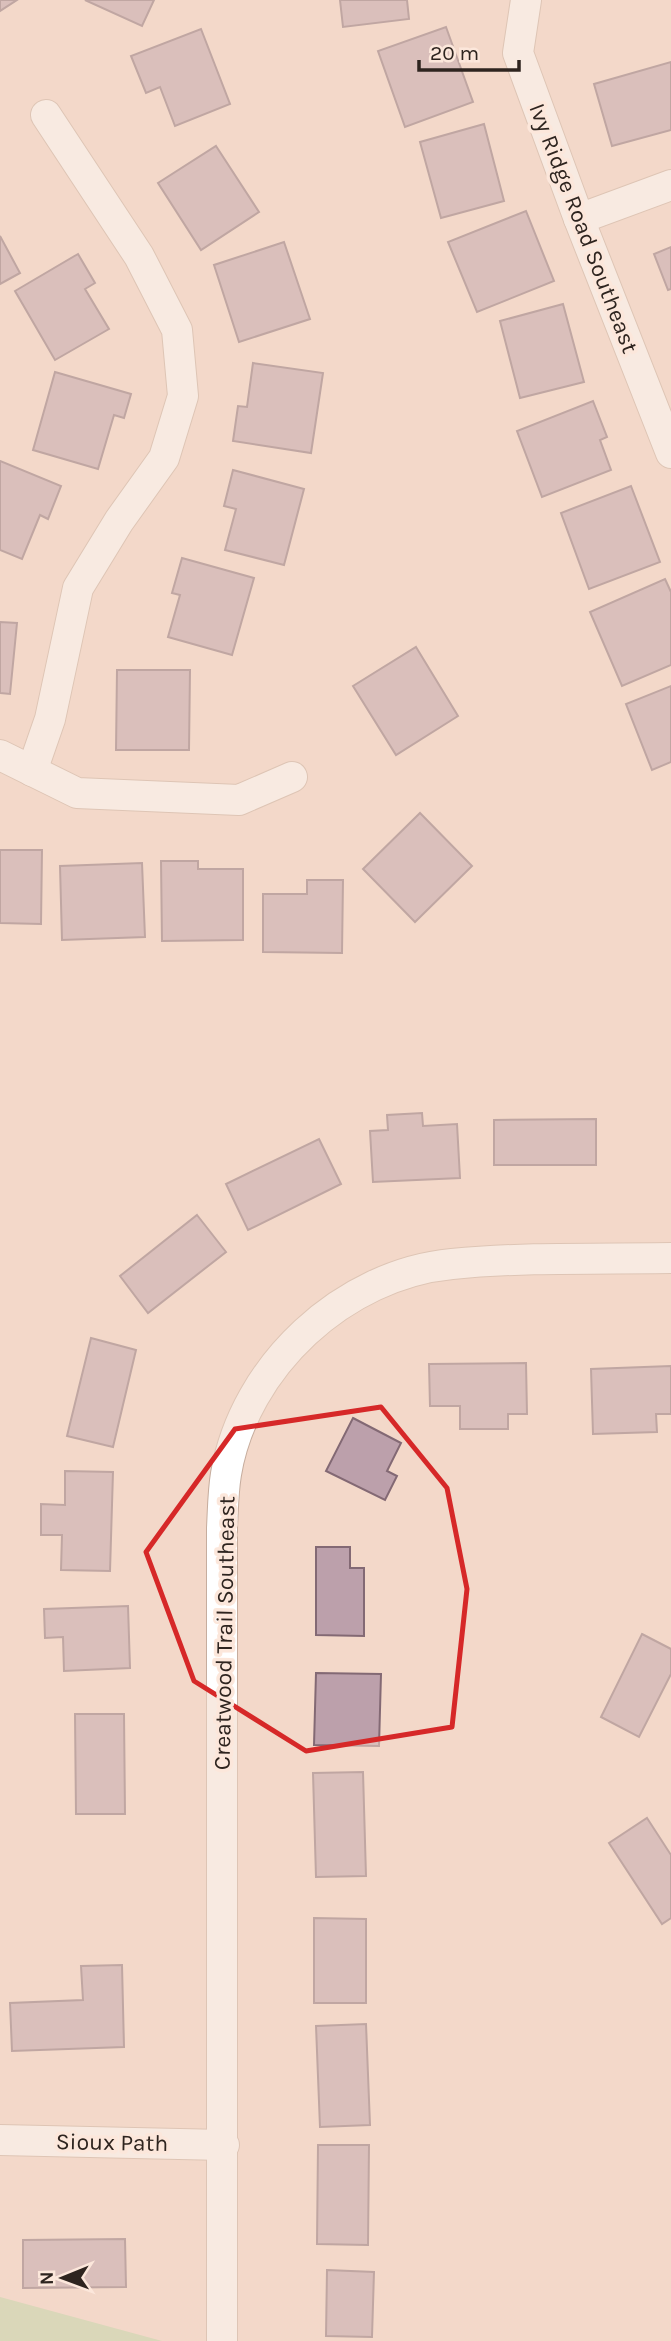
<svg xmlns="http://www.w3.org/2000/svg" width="671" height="2341" viewBox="0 0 671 2341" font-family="Karla,sans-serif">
<rect width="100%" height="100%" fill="#f3d8c9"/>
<!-- green -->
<path fill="#bcd4a6" d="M0,2297L162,2341H0Z"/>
<!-- building -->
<g fill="#bca0ab" stroke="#836974" stroke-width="2">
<path d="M0,0H17L0,11Z"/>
<path d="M85,0H154L142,26Z"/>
<path d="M340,0H407L409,19L343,27Z"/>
<path d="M446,27L473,102L405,127L378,51Z"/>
<path d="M201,29L230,104L175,126L160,87L146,93L131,56Z"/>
<path d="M671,62V130L612,146L594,84Z"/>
<path d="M484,124L504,201L441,218L420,142Z"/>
<path d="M216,146L259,212L201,250L158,183Z"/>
<path d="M526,211L554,281L477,312L448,242Z"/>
<path d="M0,236L20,273L0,284Z"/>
<path d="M284,242L310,319L239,342L214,265Z"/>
<path d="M671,247V289L668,290L654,254Z"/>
<path d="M78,254L95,283L85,289L109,329L55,360L15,291Z"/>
<path d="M563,304L584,382L520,398L500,321Z"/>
<path d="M253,363L323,373L311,453L233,441L238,406L247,407Z"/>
<path d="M55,372L131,394L124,418L114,415L98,469L33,450Z"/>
<path d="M593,401L607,437L600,440L611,470L542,497L517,431Z"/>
<path d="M0,461L61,486L48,519L40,515L22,559L0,550Z"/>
<path d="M233,470L304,489L284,565L225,550L236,509L224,506Z"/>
<path d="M631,486L660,562L589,589L561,513Z"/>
<path d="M182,558L254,578L232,655L168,637L180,595L172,593Z"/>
<path d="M665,579L671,592V665L622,686L590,612Z"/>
<path d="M0,622L17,623L10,694L0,693Z"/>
<path d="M416,647L458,716L396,755L353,686Z"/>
<path d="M117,670H190L189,750H116Z"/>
<path d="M671,686V762L652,770L626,704Z"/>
<path d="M420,813L472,866L415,922L363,869Z"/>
<path d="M0,850H42L41,924L0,923Z"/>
<path d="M161,861H198V869H243V940L162,941Z"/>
<path d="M142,863L145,937L62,940L60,866Z"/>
<path d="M307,880H343L342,953L263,952V894H307Z"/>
<path d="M422,1113L423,1126L457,1124L460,1178L373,1182L370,1131L388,1130L387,1115Z"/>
<path d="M596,1119V1165H494V1120Z"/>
<path d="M319,1139L341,1184L248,1230L226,1184Z"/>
<path d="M197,1215L226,1252L148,1313L120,1276Z"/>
<path d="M91,1338L136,1350L113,1447L67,1436Z"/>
<path d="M526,1363L527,1414H508V1429H460V1406H430L429,1364Z"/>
<path d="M671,1366V1414H656L657,1432L593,1434L591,1369Z"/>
<path d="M353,1418L401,1443L387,1471L397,1476L385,1500L326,1471Z"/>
<path d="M65,1471L113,1472L110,1571L61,1570L62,1535H41V1504L65,1505Z"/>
<path d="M316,1547H350V1568H364V1636L316,1635Z"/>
<path d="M128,1606L130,1668L64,1671L63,1637L45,1638L44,1609Z"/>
<path d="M642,1634L671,1649V1674L639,1737L601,1717Z"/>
<path d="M316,1673L381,1674L379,1746L314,1745Z"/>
<path d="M75,1714H124L125,1814H76Z"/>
<path d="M363,1772L366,1876L316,1877L313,1773Z"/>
<path d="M647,1818L671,1855V1918L662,1924L609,1843Z"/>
<path d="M314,1918L366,1919V2003H314Z"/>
<path d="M122,1965L124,2047L12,2051L10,2003L83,2000L81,1966Z"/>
<path d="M366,2024L370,2125L320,2127L316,2026Z"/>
<path d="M318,2145H369L368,2245L317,2244Z"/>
<path d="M125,2239L126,2287L23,2288V2240Z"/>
<path d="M327,2270L374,2272L372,2337L326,2336Z"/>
</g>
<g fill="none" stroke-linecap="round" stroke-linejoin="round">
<defs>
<g id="minor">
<path d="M526,0L518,53L579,219L671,453"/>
<path d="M579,219L671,185"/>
<path d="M0,755L77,793L239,800L292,777"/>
<path d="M32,771L50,719L78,588L119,521L164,458L183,396L177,330L139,256L46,115"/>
<path d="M0,2140L224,2145"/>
<path d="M222,2341V1528C223,1510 223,1492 226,1474C244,1366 344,1274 452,1264C524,1257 599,1259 671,1258"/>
</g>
</defs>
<!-- minor casing -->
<use href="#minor" stroke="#c6ad9e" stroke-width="32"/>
<!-- minor -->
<use href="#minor" stroke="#fff" stroke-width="30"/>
</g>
<!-- marked area -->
<path d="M0 0H671V2341H0ZM381,1407L447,1488L467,1589L452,1727L306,1751L194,1681L146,1552L235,1429Z" fill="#f3d8c9" fill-opacity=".55" fill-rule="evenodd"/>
<path fill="none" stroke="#d62828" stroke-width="5" stroke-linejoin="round" d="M381,1407L447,1488L467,1589L452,1727L306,1751L194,1681L146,1552L235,1429Z"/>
<g text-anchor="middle" stroke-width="7" stroke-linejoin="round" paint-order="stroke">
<!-- street labels -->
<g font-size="23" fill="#2e241f" stroke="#fce7db">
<text transform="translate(584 228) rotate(69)" y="8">Ivy Ridge Road Southeast</text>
<text transform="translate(224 1633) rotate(-89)" y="8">Creatwood Trail Southeast</text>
<text transform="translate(112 2142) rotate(1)" y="8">Sioux Path</text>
</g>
</g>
<!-- north arrow -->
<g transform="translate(63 2278) rotate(269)" stroke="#fce7db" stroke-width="5" paint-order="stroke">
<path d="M0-5L12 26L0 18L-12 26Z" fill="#2e241f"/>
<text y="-10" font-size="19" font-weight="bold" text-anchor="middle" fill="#2e241f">N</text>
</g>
<!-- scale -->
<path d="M419 60v10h100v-10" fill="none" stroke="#2e241f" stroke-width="3.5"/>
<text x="430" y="60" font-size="21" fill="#2e241f" stroke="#fce7db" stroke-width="5" paint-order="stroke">20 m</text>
</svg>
